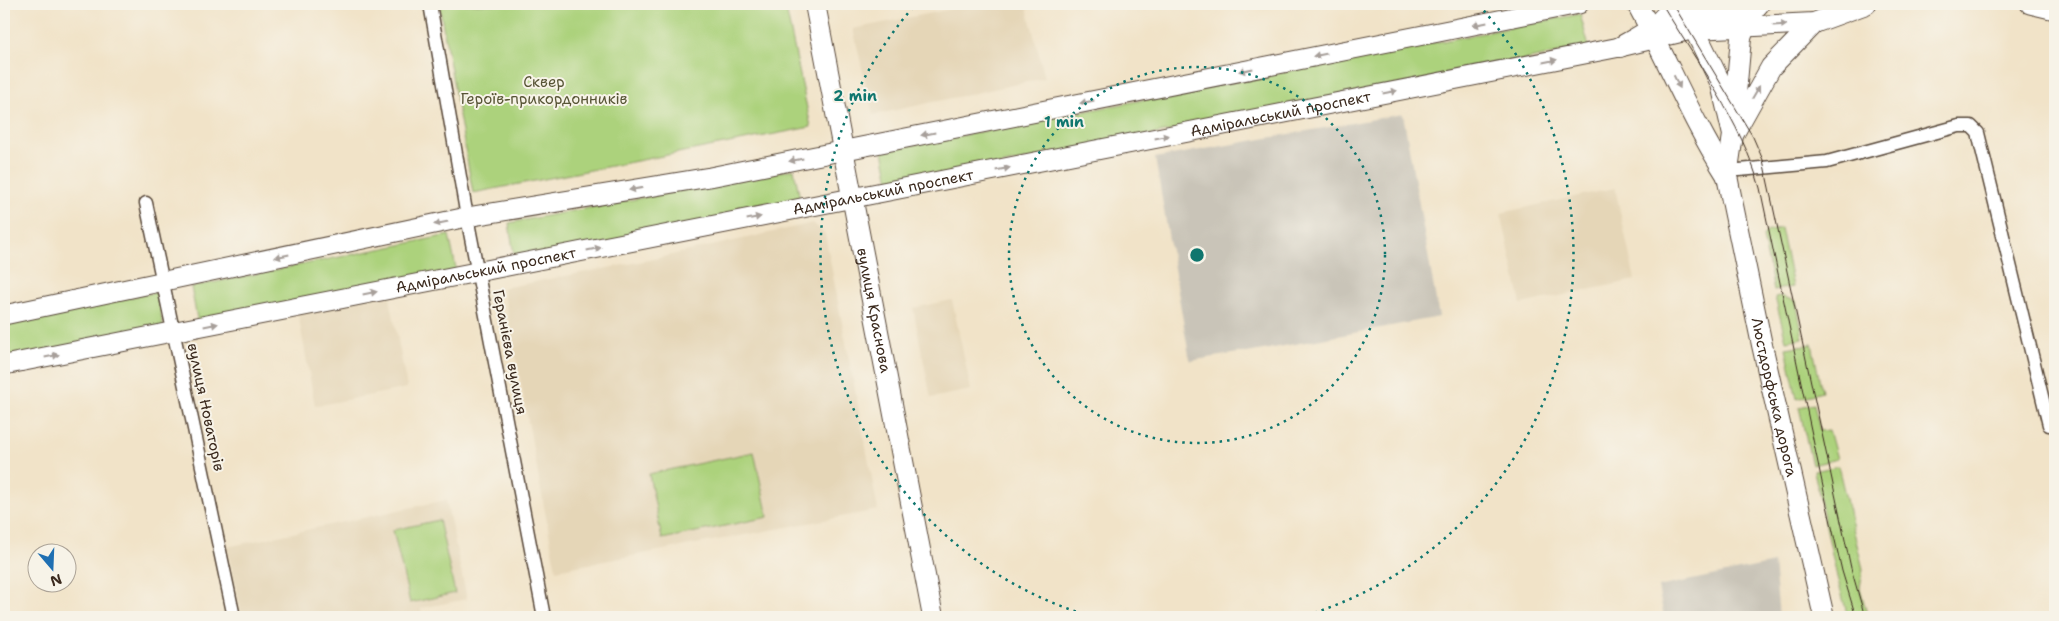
<svg xmlns="http://www.w3.org/2000/svg" width="2059" height="621" viewBox="0 0 2059 621" font-family="'Shantell Sans',sans-serif">
<rect width="100%" height="100%" fill="#f7f3e8"/>
<filter id="ink" filterUnits="userSpaceOnUse"><feTurbulence type="fractalNoise" baseFrequency=".02" numOctaves="2"/><feDisplacementMap in="SourceGraphic" scale="10" xChannelSelector="R" yChannelSelector="G"/><feConvolveMatrix kernelMatrix="1 2 1 2 8 2 1 2 1" color-interpolation-filters="sRGB"/></filter>
<filter id="wash" filterUnits="userSpaceOnUse"><feTurbulence type="fractalNoise" baseFrequency=".0096" numOctaves="4" result="noise"/><feDisplacementMap in="SourceGraphic" scale="20" xChannelSelector="R" yChannelSelector="G"/><feGaussianBlur stdDeviation="1.12" result="paint"/><feColorMatrix in="noise" values="0 0 0 0 0 0 0 0 0 0 0 0 0 0 0 0 0 1.4 0 .05"/><feComposite in="paint" operator="in"/></filter>
<g filter="url(#wash)">
<rect width="100%" height="100%" fill="#f1e3c8"/>
<!-- built -->
<g fill="#e5d6b7">
<path d="M975,4H1026L1045,78L873,115L853,29Z"/>
<path d="M1615,188L1635,280L1521,304L1501,213Z"/>
<path d="M813,223L825,234L878,510L556,570L503,288L654,259Z"/>
<path d="M388,287L407,388L315,406L297,307Z"/>
<path d="M952,300L971,390L931,398L913,308Z"/>
<path d="M446,500L467,599L421,608L422,617H242L227,547Z"/>
</g>
<!-- industrial -->
<g fill="#c9c4b8">
<path d="M1403,114L1439,317L1247,353H1238L1190,361L1155,158Z"/>
<path d="M1774,563L1779,617H1664L1658,587Z"/>
</g>
<!-- green -->
<g fill="#acd27b" stroke="#747e4c">
<path d="M439,4H785L811,127L473,193Z"/>
<path d="M1580,14L1589,47L890,187L883,151Z"/>
<path d="M794,169L801,204L515,262L509,223Z"/>
<path d="M1781,228L1793,287L1774,290L1763,237L1766,232Z"/>
<path d="M449,235L457,273L198,324L191,287Z"/>
<path d="M157,292L164,331L4,363V323Z"/>
<path d="M1779,296L1796,301L1803,338L1786,341L1775,297Z"/>
<path d="M1812,344L1822,392L1797,399L1786,348Z"/>
<path d="M1814,404L1820,431L1829,430L1837,459L1812,465L1799,407Z"/>
<path d="M754,452L768,517L662,539L649,474Z"/>
<path d="M1838,466L1863,569L1860,588L1867,614L1848,617L1837,577L1814,471Z"/>
<path d="M439,520L455,593L410,603L393,530Z"/>
</g>
</g>
<g filter="url(#ink)">
<g fill="none" stroke-linecap="round" stroke-linejoin="round">
<defs>
<g id="street">
<path d="M430,4L467,217L544,617"/>
<path d="M1728,171L1827,162L1959,126H1971L1978,133L2049,425"/>
<path d="M146,203L234,617"/>
</g>
<g id="secondary">
<path d="M2030,4L2055,10"/>
<path d="M4,315L467,217L710,177L1579,4"/>
<path id="s1" d="M4,365L1620,47L1695,29L1758,4"/>
</g>
<g id="primary">
<path id="s2" d="M815,4L933,617"/>
<path d="M1637,4C1668,61 1692,121 1727,176"/>
<path id="s3" d="M1682,4L1721,84L1733,135L1727,176L1730,191L1762,345L1824,617"/>
<path d="M1676,21L1686,12L1710,4"/>
<path d="M1695,29L1814,23L1866,4"/>
<path d="M1620,47C1641,35 1662,25 1673,4"/>
<path d="M1734,116L1741,38L1749,15L1759,4"/>
<path d="M1733,135L1771,67L1814,23"/>
</g>
</defs>
<!-- street casing -->
<use href="#street" stroke="#564638" stroke-width="15"/>
<!-- secondary casing -->
<use href="#secondary" stroke="#564638" stroke-width="21"/>
<!-- primary casing -->
<use href="#primary" stroke="#564638" stroke-width="22"/>
<!-- street -->
<use href="#street" stroke="#fff" stroke-width="12"/>
<!-- secondary -->
<use href="#secondary" stroke="#fff" stroke-width="19"/>
<!-- primary -->
<use href="#primary" stroke="#fff" stroke-width="20"/>
<!-- tram -->
<g stroke="#3b2a1e" stroke-width="1">
<path d="M1662,4C1697,63 1741,121 1760,188L1826,501L1842,571L1856,617"/>
<path d="M1673,4L1753,137L1763,160L1851,568L1865,617"/>
</g>
</g>
<!-- one-way arrows -->
<defs><path id="oneway-solid" d="M-6-.8H1V-3.2L6.5 0L1 3.2V.8H-6Z" transform="scale(1.25)"/></defs>
<g fill="#a79f9a">
<use href="#oneway-solid" transform="translate(1480 24) rotate(169)"/>
<use href="#oneway-solid" transform="translate(1780 25) rotate(-4)"/>
<use href="#oneway-solid" transform="translate(1320 55) rotate(169)"/>
<use href="#oneway-solid" transform="translate(1550 61) rotate(-11)"/>
<use href="#oneway-solid" transform="translate(1246 70) rotate(169)"/>
<use href="#oneway-solid" transform="translate(1677 82) rotate(64)"/>
<use href="#oneway-solid" transform="translate(1390 92) rotate(-11)"/>
<use href="#oneway-solid" transform="translate(1756 92) rotate(-60)"/>
<use href="#oneway-solid" transform="translate(1087 102) rotate(169)"/>
<use href="#oneway-solid" transform="translate(928 134) rotate(169)"/>
<use href="#oneway-solid" transform="translate(1162 137) rotate(-11)"/>
<use href="#oneway-solid" transform="translate(796 160) rotate(169)"/>
<use href="#oneway-solid" transform="translate(1003 169) rotate(-11)"/>
<use href="#oneway-solid" transform="translate(636 189) rotate(171)"/>
<use href="#oneway-solid" transform="translate(754 218) rotate(-11)"/>
<use href="#oneway-solid" transform="translate(441 223) rotate(168)"/>
<use href="#oneway-solid" transform="translate(594 249) rotate(-11)"/>
<use href="#oneway-solid" transform="translate(282 256) rotate(168)"/>
<use href="#oneway-solid" transform="translate(370 293) rotate(-11)"/>
<use href="#oneway-solid" transform="translate(211 325) rotate(-11)"/>
<use href="#oneway-solid" transform="translate(52 356) rotate(-11)"/>
</g>
</g>
<!-- distance rings -->
<g fill="none" stroke="#0f766e" stroke-width="2.5" stroke-dasharray="2.5 5">
<circle cx="1197" cy="255" r="188"/>
<path d="M1090 616A377 377 0 0 1 915 5M1479 5A377 377 0 0 1 1304 616"/>
</g>
<g text-anchor="middle" stroke-width="4" stroke-linejoin="round" paint-order="stroke">
<!-- park labels -->
<g font-size="15" fill="#575435" stroke="#f7f3e8">
<text x="544" y="87">Сквер<tspan x="544" dy="17">Героїв-прикордонників</tspan></text>
</g>
<!-- street labels -->
<g font-size="15" fill="#3b2a1e" stroke="#f7f3e8">
<text dy="5" stroke="none"><textPath href="#s1" startOffset="1301">Адміральський проспект</textPath></text>
<text dy="5" stroke="none"><textPath href="#s1" startOffset="896">Адміральський проспект</textPath></text>
<text dy="5" stroke="none"><textPath href="#s1" startOffset="491">Адміральський проспект</textPath></text>
<text dy="5" stroke="none"><textPath href="#s2" startOffset="312">вулиця Краснова</textPath></text>
<text transform="translate(510 352) rotate(79)" y="5">Геранієва вулиця</text>
<text dy="5" stroke="none"><textPath href="#s3" startOffset="409">Люстдорфська дорога</textPath></text>
<text transform="translate(206 407) rotate(78)" y="5">вулиця Новаторів</text>
</g>
</g>
<circle cx="1197" cy="255" r="8" fill="#0f766e" stroke="#f7f3e8" stroke-width="2.5"/>
<g font-size="15" text-anchor="middle" font-weight="bold" fill="#0f766e" stroke="#f7f3e8" stroke-width="4" stroke-linejoin="round" paint-order="stroke">
<text x="855" y="101">2 min</text>
<text x="1064" y="127">1 min</text>
</g>
<!-- margin -->
<rect width="2059" height="621" fill="none" stroke="#f7f3e8" stroke-width="20"/>
<!-- north arrow -->
<g transform="translate(52 568) rotate(161)"><circle r="24" fill="#f7f3e8" stroke="#aca397"/>
<path d="M0-4L9 19L0 12L-9 19Z" fill="#1f6fb2"/>
<text y="-8" font-size="14" font-weight="bold" text-anchor="middle" fill="#3b2a1e">N</text>
</g>
</svg>
